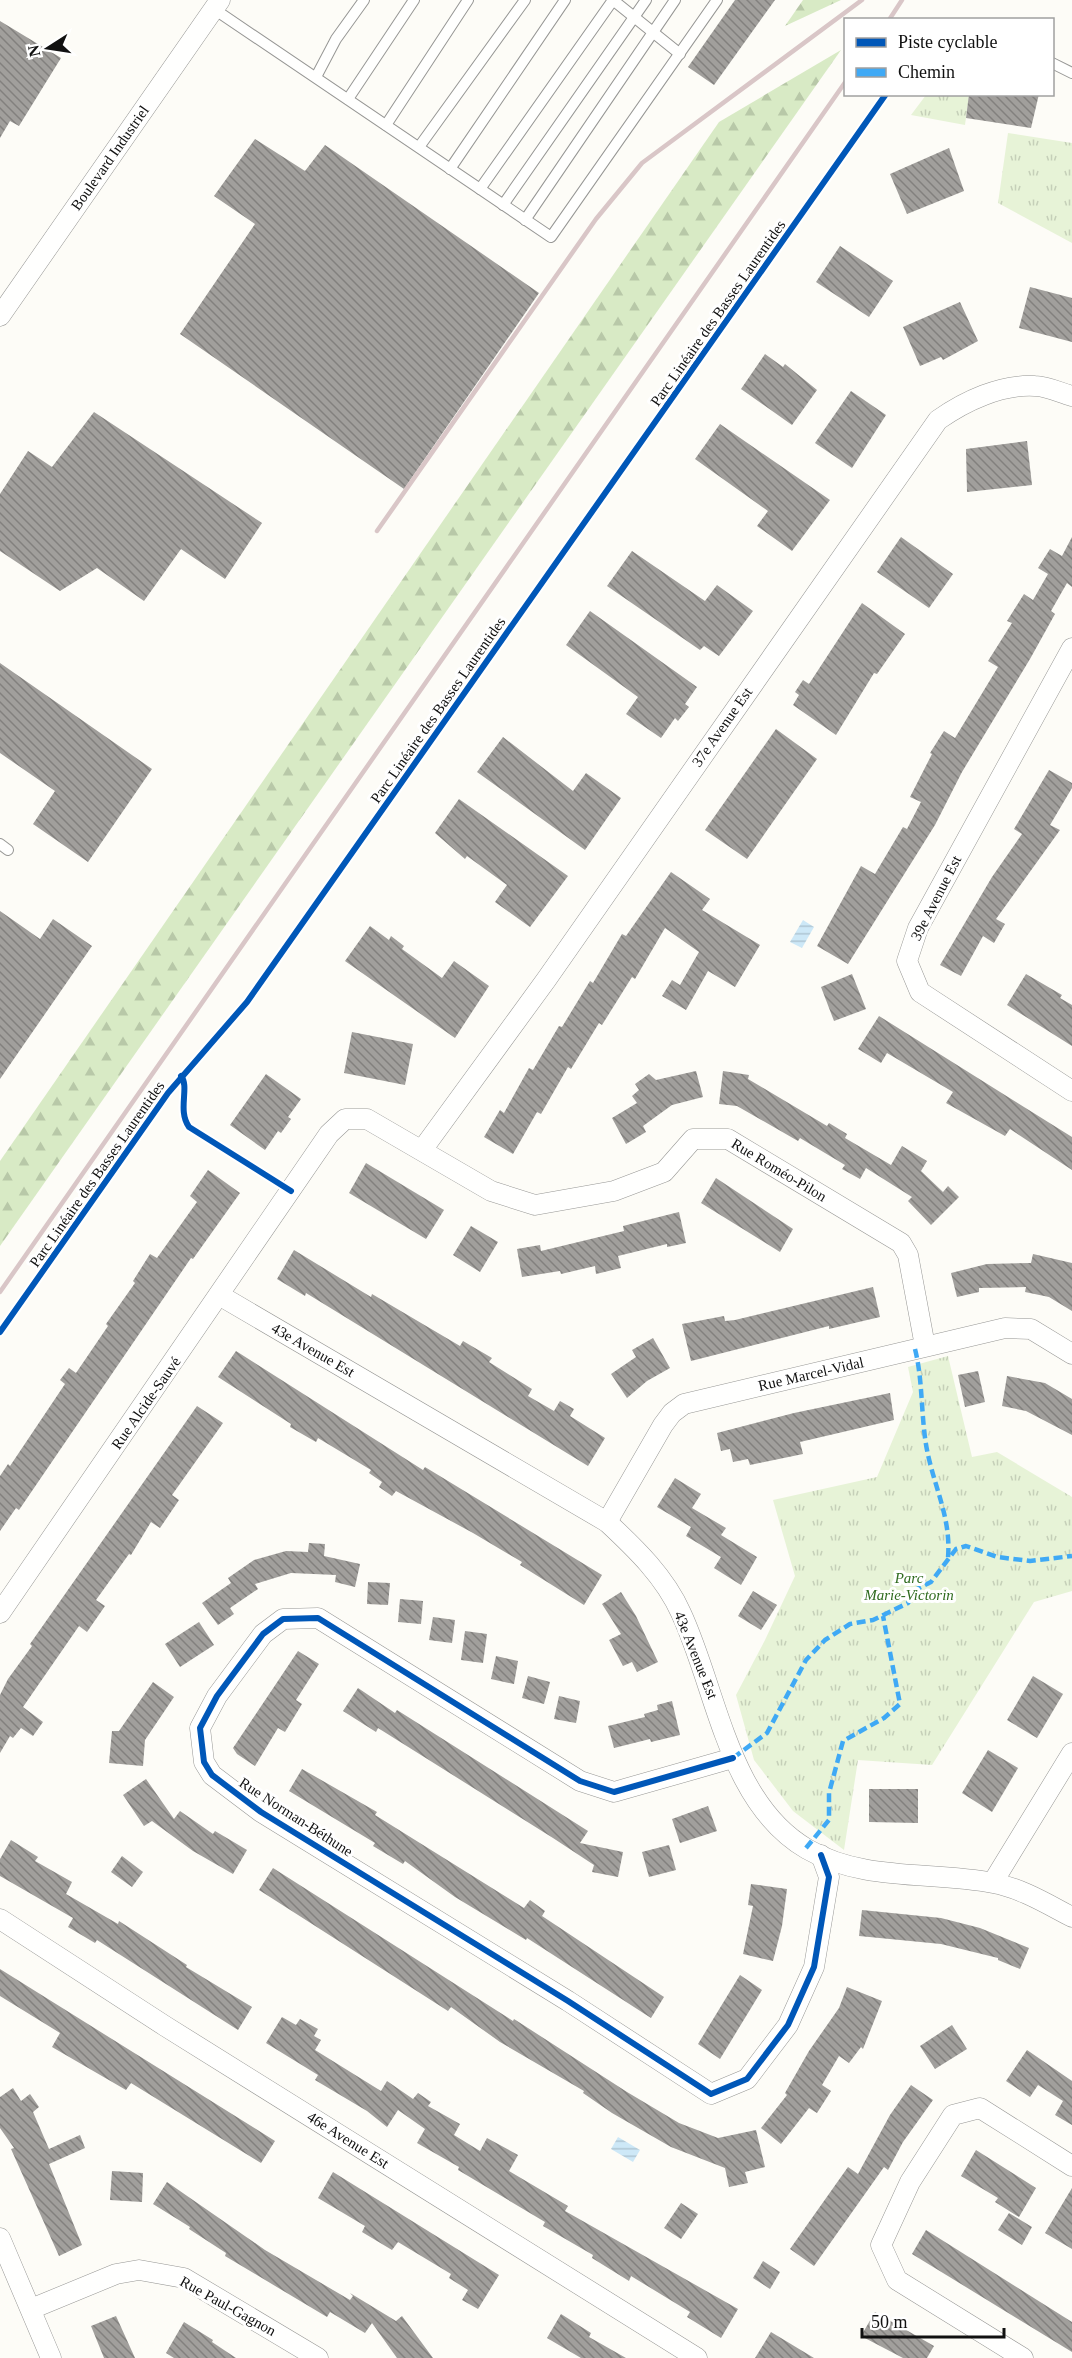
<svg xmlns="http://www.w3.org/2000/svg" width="1072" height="2358" viewBox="0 0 1072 2358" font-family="Georgia,serif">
<defs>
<pattern id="grass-tufts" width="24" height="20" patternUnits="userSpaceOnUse" patternTransform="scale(1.5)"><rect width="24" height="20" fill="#e7f3d7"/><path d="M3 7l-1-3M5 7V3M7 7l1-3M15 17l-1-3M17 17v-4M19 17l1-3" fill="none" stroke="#c5cfb8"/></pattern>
<pattern id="forest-firs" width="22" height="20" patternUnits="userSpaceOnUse" patternTransform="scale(1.5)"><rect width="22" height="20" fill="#d8eac5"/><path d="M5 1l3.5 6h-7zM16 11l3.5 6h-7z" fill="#b8c8a8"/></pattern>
<pattern id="water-rules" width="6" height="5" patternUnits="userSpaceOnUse" patternTransform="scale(1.5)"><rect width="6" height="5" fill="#cde8f7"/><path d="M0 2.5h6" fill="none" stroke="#afc6d3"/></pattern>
<pattern id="building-back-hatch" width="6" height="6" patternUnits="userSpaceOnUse" patternTransform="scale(1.5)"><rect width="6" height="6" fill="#a19f9c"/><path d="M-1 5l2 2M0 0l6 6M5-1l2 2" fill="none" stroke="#82807e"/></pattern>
</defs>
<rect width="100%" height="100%" fill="#fdfcf7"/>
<!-- grass -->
<g fill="url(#grass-tufts)">
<path d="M926,95H969L965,125L911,115Z"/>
<path d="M1008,133L1072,143V243L998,203Z"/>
<path d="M948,1356L972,1457L997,1452L1072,1497V1591L1034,1602L932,1765L858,1760L844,1850L793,1811L754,1760L736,1695L765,1640L795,1576L773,1500L877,1477L913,1392L908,1367Z"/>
</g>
<!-- forest -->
<g fill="url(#forest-firs)">
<path d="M803,0H841L785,26Z"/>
<path d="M841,50L0,1246V1161L719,122Z"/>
</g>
<!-- water -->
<g fill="url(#water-rules)">
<path d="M803,920L814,927L802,948L790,942Z"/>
<path d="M618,2137L640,2150L633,2162L611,2149Z"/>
</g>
<!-- building -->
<g fill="url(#building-back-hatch)">
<path d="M735,0H775L714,85L688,67Z"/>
<path d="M0,21L61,58L19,126L10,121L0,138Z"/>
<path d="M969,94H1039L1031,128L966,118Z"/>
<path d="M255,139L305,171L325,145L539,293L404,489L180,334L255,224L214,196Z"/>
<path d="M949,148L964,191L907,214L890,174Z"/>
<path d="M840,246L893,281L869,317L816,282Z"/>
<path d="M1030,287L1072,298V342L1019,328Z"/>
<path d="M960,302L978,341L943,360L941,357L920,366L903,327Z"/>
<path d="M765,354L783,367L785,364L817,390L792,425L741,389Z"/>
<path d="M851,391L886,415L852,468L815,443Z"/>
<path d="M94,412L262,523L225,579L181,549L144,601L97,568L60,591L0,551V494L28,451L52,467Z"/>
<path d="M720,424L830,500L792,551L757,526L768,511L695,459Z"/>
<path d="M1027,441L1032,485L967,492L966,449Z"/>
<path d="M901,537L953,574L929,608L877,572Z"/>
<path d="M1072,537V587L1067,583L1051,611L1055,614L1030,659L962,772L935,825L848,964L817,946L861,866L875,874L903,827L907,829L921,802L910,797L932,754L930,753L944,731L955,738L998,667L988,661L1012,623L1007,621L1024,594L1033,600L1048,574L1038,568L1050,549L1062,556Z"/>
<path d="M632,551L705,601L717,585L753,611L719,656L704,646L700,650L607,586Z"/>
<path d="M862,603L905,634L877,674L874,673L836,735L793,705L799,695L795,692L803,680L809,684Z"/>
<path d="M590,611L697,687L685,704L689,707L678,721L675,718L661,738L626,714L638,697L566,645Z"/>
<path d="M0,663L152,769L88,862L33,824L55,791L0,753Z"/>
<path d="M776,729L817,759L747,859L705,830Z"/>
<path d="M503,737L573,791L586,773L621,798L585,850L477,772Z"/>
<path d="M1049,770L1072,783V788L1050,825L1060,830L996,919L1005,924L994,943L983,936L961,976L940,965L992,877L1022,834L1014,829Z"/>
<path d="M459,799L568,876L530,927L495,902L507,885L467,856L465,859L435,833Z"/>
<path d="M671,872L710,899L702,910L760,945L735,987L708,971L686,1010L662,996L672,980L680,985L699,952L665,928L635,979L632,977L602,1025L599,1023L571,1069L568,1067L541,1114L537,1112L513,1154L484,1137L500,1110L504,1113L529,1068L533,1070L559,1026L562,1027L590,981L593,983L622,934L626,936Z"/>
<path d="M0,911L40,939L53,919L92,946L0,1079Z"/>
<path d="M370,926L389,940L391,936L404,946L402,949L442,978L454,961L489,986L455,1038L345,961Z"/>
<path d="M852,974L866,1009L834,1021L821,987Z"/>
<path d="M1026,974L1062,995L1060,998L1072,1005V1046L1007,1005Z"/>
<path d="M879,1016L1072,1137V1170L1010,1129L1005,1136L946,1103L953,1092L887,1053L881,1063L858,1049Z"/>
<path d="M352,1032L413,1044L405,1085L344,1073Z"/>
<path d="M696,1071L703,1097L672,1105L643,1126L646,1132L626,1144L612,1118L637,1103L632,1096L639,1090L635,1084L649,1074L656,1080Z"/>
<path d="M723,1071L749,1075L748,1079L827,1126L829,1123L847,1134L845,1138L891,1165L902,1146L927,1161L921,1171L943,1192L948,1186L959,1197L931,1225L908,1201L912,1197L866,1168L860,1179L842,1169L845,1165L800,1138L798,1141L737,1106L719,1104Z"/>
<path d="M266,1074L301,1099L288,1117L291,1119L281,1133L278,1131L265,1150L230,1125Z"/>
<path d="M366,1163L444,1210L426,1239L349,1193Z"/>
<path d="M208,1170L240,1193L193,1259L191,1258L19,1510L16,1508L0,1531V1476L8,1464L10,1466L65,1384L60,1380L69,1368L76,1373L108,1326L106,1324L135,1283L133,1281L150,1254L157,1258L197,1202L190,1196Z"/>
<path d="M716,1178L793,1229L780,1252L701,1203Z"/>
<path d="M679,1212L686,1243L667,1247V1244L618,1256L621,1268L596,1274L595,1266L561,1274L560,1271L522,1277L517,1249L540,1245L541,1251L624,1231L623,1226Z"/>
<path d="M471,1226L498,1242L480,1272L453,1255Z"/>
<path d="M294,1250L371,1297L372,1294L460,1346L463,1341L492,1358L489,1362L532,1389L528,1396L554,1411L560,1401L574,1409L570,1416L605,1438L588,1466L306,1293L305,1296L277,1279Z"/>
<path d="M1033,1254L1072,1263V1311L1049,1297L1025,1292L1026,1287L979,1288V1292L957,1297L951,1273L987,1264L1031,1263Z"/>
<path d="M873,1287L880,1317L829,1329V1326L691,1361L682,1324L724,1316L725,1321L735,1320Z"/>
<path d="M653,1338L670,1368L647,1381L627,1398L611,1374L636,1357L632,1350Z"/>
<path d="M236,1351L423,1470L425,1467L602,1575L584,1605L520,1565L522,1562L473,1533L396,1491L392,1496L379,1487L382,1482L369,1473L371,1470L318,1438L316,1442L290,1427L291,1424L218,1377Z"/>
<path d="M978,1371L985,1402L965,1407L958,1375Z"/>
<path d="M1007,1376L1045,1383L1072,1399V1435L1026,1411L1002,1406Z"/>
<path d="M890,1393L894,1420L800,1442L803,1454L750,1465L748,1459L733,1462L730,1449L721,1451L717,1433L794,1413Z"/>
<path d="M197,1406L223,1423L172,1495L179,1500L160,1528L151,1522L131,1555L129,1554L96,1600L105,1606L87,1632L79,1626L23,1707L43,1722L33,1736L21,1728L13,1738L10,1736L0,1753V1695L8,1679L32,1646L30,1644Z"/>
<path d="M675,1478L701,1494L692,1508L726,1528L721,1535L757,1557L741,1585L714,1568L721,1557L686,1536L691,1527L657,1507Z"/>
<path d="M309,1543L325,1544L324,1556L360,1564L355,1587L335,1582L336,1575L291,1573L255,1584L258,1589L230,1608L234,1614L218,1625L202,1603L231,1583L228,1578L254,1560L286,1551L308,1552Z"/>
<path d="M368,1582L390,1583L388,1605L367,1604Z"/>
<path d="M753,1591L777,1605L761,1630L738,1616Z"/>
<path d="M621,1592L636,1616L658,1662L637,1672L632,1662L623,1666L609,1640L621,1634L602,1604Z"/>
<path d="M400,1599L423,1601L421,1624L398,1622Z"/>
<path d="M433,1617L455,1620L452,1643L429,1640Z"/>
<path d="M199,1622L214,1645L180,1667L165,1644Z"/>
<path d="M465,1631L487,1634L483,1663L461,1660Z"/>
<path d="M298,1651L319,1664L296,1700L302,1704L285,1732L278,1728L255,1766L237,1754L233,1748Z"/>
<path d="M496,1656L518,1661L514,1684L491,1679Z"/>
<path d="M528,1676L550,1682L544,1704L522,1698Z"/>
<path d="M1033,1676L1063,1694L1037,1738L1007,1720Z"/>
<path d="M153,1682L174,1697L145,1740L143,1766L109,1763L112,1731H119Z"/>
<path d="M358,1688L395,1713L397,1710L588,1831L580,1843L623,1852L618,1877L592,1872L594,1865L553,1838L378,1728L376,1732L343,1711Z"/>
<path d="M559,1696L580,1701L576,1723L554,1719Z"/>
<path d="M672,1701L680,1735L651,1742L650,1739L614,1748L608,1726L645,1717L644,1714L658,1710L657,1705Z"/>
<path d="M988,1750L1018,1768L992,1812L962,1793Z"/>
<path d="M302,1769L377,1812L375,1815L524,1908L530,1900L545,1911L542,1916L664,1997L651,2018L527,1938L526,1940L455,1897L405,1861L403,1864L373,1846L375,1843L289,1791Z"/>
<path d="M146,1779L174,1819L180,1811L213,1834L215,1831L247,1850L233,1874L193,1851L152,1821L144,1826L123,1795Z"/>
<path d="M869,1789H918V1823L869,1822Z"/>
<path d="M708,1806L717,1831L680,1843L672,1819Z"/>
<path d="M11,1840L38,1857L35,1861L72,1882L66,1894L118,1924L119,1921L187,1965L186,1967L252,2007L238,2030L97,1940L95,1943L68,1927L73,1918L0,1876V1859Z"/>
<path d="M669,1845L676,1870L649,1877L642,1852Z"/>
<path d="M122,1856L143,1872L132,1887L111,1872Z"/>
<path d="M273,1868L513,2021L514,2019L627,2092L679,2123L718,2138L756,2130L765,2167L745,2172L748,2183L729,2187L725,2168L671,2147L612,2113L583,2093L584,2091L500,2042L451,2007L448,2011L259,1890Z"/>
<path d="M751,1884L787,1889L782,1926L773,1961L743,1954L753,1906L748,1905Z"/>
<path d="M862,1910L941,1918L980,1928L1029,1948L1020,1969L998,1960V1958L941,1944L859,1936Z"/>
<path d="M0,1969L275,2141L261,2163L131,2083L126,2090L52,2047L60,2033L0,1996Z"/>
<path d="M740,1975L762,1990L720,2059L698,2044Z"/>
<path d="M847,1987L882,2001L863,2049L861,2047L849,2063L839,2056L822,2085L831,2091L817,2113L809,2108L781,2144L761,2128L787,2095L785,2093L809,2051L839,2008Z"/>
<path d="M282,2017L296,2025L300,2019L318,2029L314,2036L321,2040L315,2050L381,2091L387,2081L413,2099L418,2093L431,2102L428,2106L460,2124L454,2135L480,2151L487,2138L518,2155L509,2171L568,2206L565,2211L738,2309L721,2338L687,2317L690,2312L631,2276L629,2281L592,2258L593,2255L543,2226L545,2222L458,2170L459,2167L417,2143L425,2129L398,2110L387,2127L367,2111L315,2080L318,2075L266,2043Z"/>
<path d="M952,2025L967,2049L935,2069L920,2046Z"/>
<path d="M1027,2050L1072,2081V2125L1055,2115L1063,2101L1038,2085L1030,2097L1006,2081Z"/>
<path d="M911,2085L933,2100L903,2142L888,2170L884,2167L814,2266L790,2249L848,2167L858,2174L890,2115Z"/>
<path d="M13,2088L21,2101L30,2094L39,2107L33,2112L49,2149L80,2135L85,2148L49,2164L82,2245L59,2256L11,2149L14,2148L0,2128V2097Z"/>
<path d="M976,2150L1036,2188L1019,2217L995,2202L998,2198L961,2176Z"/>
<path d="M112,2171L143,2173L142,2202L110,2200Z"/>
<path d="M333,2172L499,2275L478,2309L462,2300L468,2290L449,2278L451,2274L398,2242L392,2250L362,2232L365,2226L318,2198Z"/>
<path d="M167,2182L265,2250L350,2300L353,2296L350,2293L396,2321L402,2316L433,2358H397L372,2323L365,2333L330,2312L327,2317L225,2256L226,2253L189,2229L190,2227L153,2204Z"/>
<path d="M1072,2188V2249L1045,2233Z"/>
<path d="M681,2203L698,2214L681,2239L664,2228Z"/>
<path d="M1009,2213L1032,2227L1022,2245L998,2230Z"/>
<path d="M926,2230L1072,2322V2352L912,2254Z"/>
<path d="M763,2261L780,2272L770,2289L753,2278Z"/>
<path d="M875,2312L934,2346L927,2358H903L861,2336Z"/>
<path d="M561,2314L591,2333L589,2337L626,2358H581L547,2338Z"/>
<path d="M116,2316L135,2358H104L91,2326Z"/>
<path d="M184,2322L213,2340L212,2342L236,2358H174L166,2353Z"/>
<path d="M771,2332L814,2358H755Z"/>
</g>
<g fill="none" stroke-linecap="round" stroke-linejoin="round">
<defs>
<g id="service">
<path d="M613,0L680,54"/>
<path d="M214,9L551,237L717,0"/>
<path d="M1052,63L1072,73"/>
<path d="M316,77L336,39L364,0"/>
<path d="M348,99L414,0"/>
<path d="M386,125L468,0"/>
<path d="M419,147L525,0"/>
<path d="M450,169L565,0"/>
<path d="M480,189L613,0"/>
<path d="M503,205L646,0"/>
<path d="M525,220L675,0"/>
<path d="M0,844L8,850"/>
</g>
<g id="minor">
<path d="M0,316L220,0"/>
<path d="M1072,648L918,928L907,961L920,992L1072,1091"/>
<path d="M422,1150L546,980L938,420C965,401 1001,384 1035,386C1047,386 1061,393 1072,396"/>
<path d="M219,1295L607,1522C636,1549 665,1577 681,1613C717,1690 728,1803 807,1849C864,1882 931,1871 993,1883C1021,1888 1047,1904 1072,1917"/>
<path d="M607,1522L663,1425L672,1413L684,1404L1005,1328L1031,1329L1072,1354"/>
<path d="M0,1613L329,1134L345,1119H367L491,1191L535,1205L614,1191L664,1172L693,1139H728L901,1243L908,1255L925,1346"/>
<path d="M733,1758L614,1792L580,1781L318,1618L283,1619L263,1634L217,1696L200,1728L204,1762L212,1775L261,1812L568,2001L711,2094L747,2079L788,2025L814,1967L829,1877L821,1855"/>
<path d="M993,1882L1072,1753"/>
<path d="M0,1919L165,2026L697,2358"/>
<path d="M0,2238L51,2358"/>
<path d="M31,2309L116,2274L139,2270L184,2278L318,2358"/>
<path d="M1023,2358L897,2280L881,2245L910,2182L953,2115L980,2108L1072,2166"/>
</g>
</defs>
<!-- service casing -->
<use href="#service" stroke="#979795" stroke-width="12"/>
<!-- minor casing -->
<use href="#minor" stroke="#979795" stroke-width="21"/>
<!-- service -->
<use href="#service" stroke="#fffffe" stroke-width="10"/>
<!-- minor -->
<use href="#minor" stroke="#fffffe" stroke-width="20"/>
<!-- rail -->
<g stroke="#d9c6c7" stroke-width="4.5">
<path d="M889,20L902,0"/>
<path d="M377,531L596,219L642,163L862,0"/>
<path d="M0,1292L846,81"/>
</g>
<!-- quiet -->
<g stroke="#3fa9f5" stroke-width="4.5" stroke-dasharray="9 4.5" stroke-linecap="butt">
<path d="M915,1349C924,1385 920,1423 929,1459C937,1493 951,1521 948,1558"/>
<path d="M733,1758L767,1733L806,1660L825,1640L850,1624L873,1620L908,1603L917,1589L931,1582L956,1549L966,1546L997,1557L1030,1561L1072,1556"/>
<path d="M806,1848L829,1820V1793L843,1741L884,1718L900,1704L883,1616"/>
</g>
<defs>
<g id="cycleway">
<path d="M181,1076C190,1087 177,1110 189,1127L291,1191"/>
<path d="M0,1332L168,1093L247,1002L886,94"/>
<path d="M733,1758L614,1792L580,1781L318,1618L283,1619L263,1634L217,1696L200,1728L204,1762L212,1775L261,1812L568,2001L711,2094L747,2079L788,2025L814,1967L829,1877L821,1855"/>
</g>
</defs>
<!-- cycleway casing -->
<use href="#cycleway" stroke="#fff" stroke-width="10"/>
<!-- cycleway -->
<use href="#cycleway" stroke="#0057b8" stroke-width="6"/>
</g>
<g text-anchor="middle" stroke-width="6" stroke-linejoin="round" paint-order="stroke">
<!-- street labels -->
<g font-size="15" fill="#111" stroke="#fff">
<text transform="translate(110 158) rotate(-55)" y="5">Boulevard Industriel</text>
<text transform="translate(718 313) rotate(-55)" y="5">Parc Linéaire des Basses Laurentides</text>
<text transform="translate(438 710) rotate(-55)" y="5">Parc Linéaire des Basses Laurentides</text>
<text transform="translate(722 727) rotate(-55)" y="5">37e Avenue Est</text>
<text transform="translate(936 898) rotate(-63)" y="5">39e Avenue Est</text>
<text transform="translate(779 1170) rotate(31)" y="5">Rue Roméo-Pilon</text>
<text transform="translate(97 1174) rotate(-55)" y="5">Parc Linéaire des Basses Laurentides</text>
<text transform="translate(313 1350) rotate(30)" y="5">43e Avenue Est</text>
<text transform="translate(811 1374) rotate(-13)" y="5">Rue Marcel-Vidal</text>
<text transform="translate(146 1403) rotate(-55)" y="5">Rue Alcide-Sauvé</text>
<text transform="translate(696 1655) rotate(68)" y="5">43e Avenue Est</text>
<text transform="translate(296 1817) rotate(33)" y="5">Rue Norman-Béthune</text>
<text transform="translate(348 2140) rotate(32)" y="5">46e Avenue Est</text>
<text transform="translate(228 2306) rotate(29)" y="5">Rue Paul-Gagnon</text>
</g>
<!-- park labels -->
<g font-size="15" font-style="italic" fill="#2f6b1f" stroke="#fff">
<text x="909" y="1583">Parc<tspan x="909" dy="17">Marie-Victorin</tspan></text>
</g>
</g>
<!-- legend -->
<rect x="844" y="18" width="210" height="78" fill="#ffffff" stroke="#a0a0a0" stroke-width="1.5"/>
<rect x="856" y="38" width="30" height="9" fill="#0057b8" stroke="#a0a0a0" stroke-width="1.5"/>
<text x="898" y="48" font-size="18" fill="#111111">Piste cyclable</text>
<rect x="856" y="68" width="30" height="9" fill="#3fa9f5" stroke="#a0a0a0" stroke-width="1.5"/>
<text x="898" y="78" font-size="18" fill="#111111">Chemin</text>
<!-- north arrow -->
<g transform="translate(48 48) rotate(258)" stroke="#ffffff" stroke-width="4.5" paint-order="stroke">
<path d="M0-4.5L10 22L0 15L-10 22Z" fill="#111111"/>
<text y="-9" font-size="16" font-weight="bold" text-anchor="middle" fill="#111111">N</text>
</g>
<!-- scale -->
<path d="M862 2328v9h142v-9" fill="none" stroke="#111111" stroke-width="3"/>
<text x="871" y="2328" font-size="18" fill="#111111" stroke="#ffffff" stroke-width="4.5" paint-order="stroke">50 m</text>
</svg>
